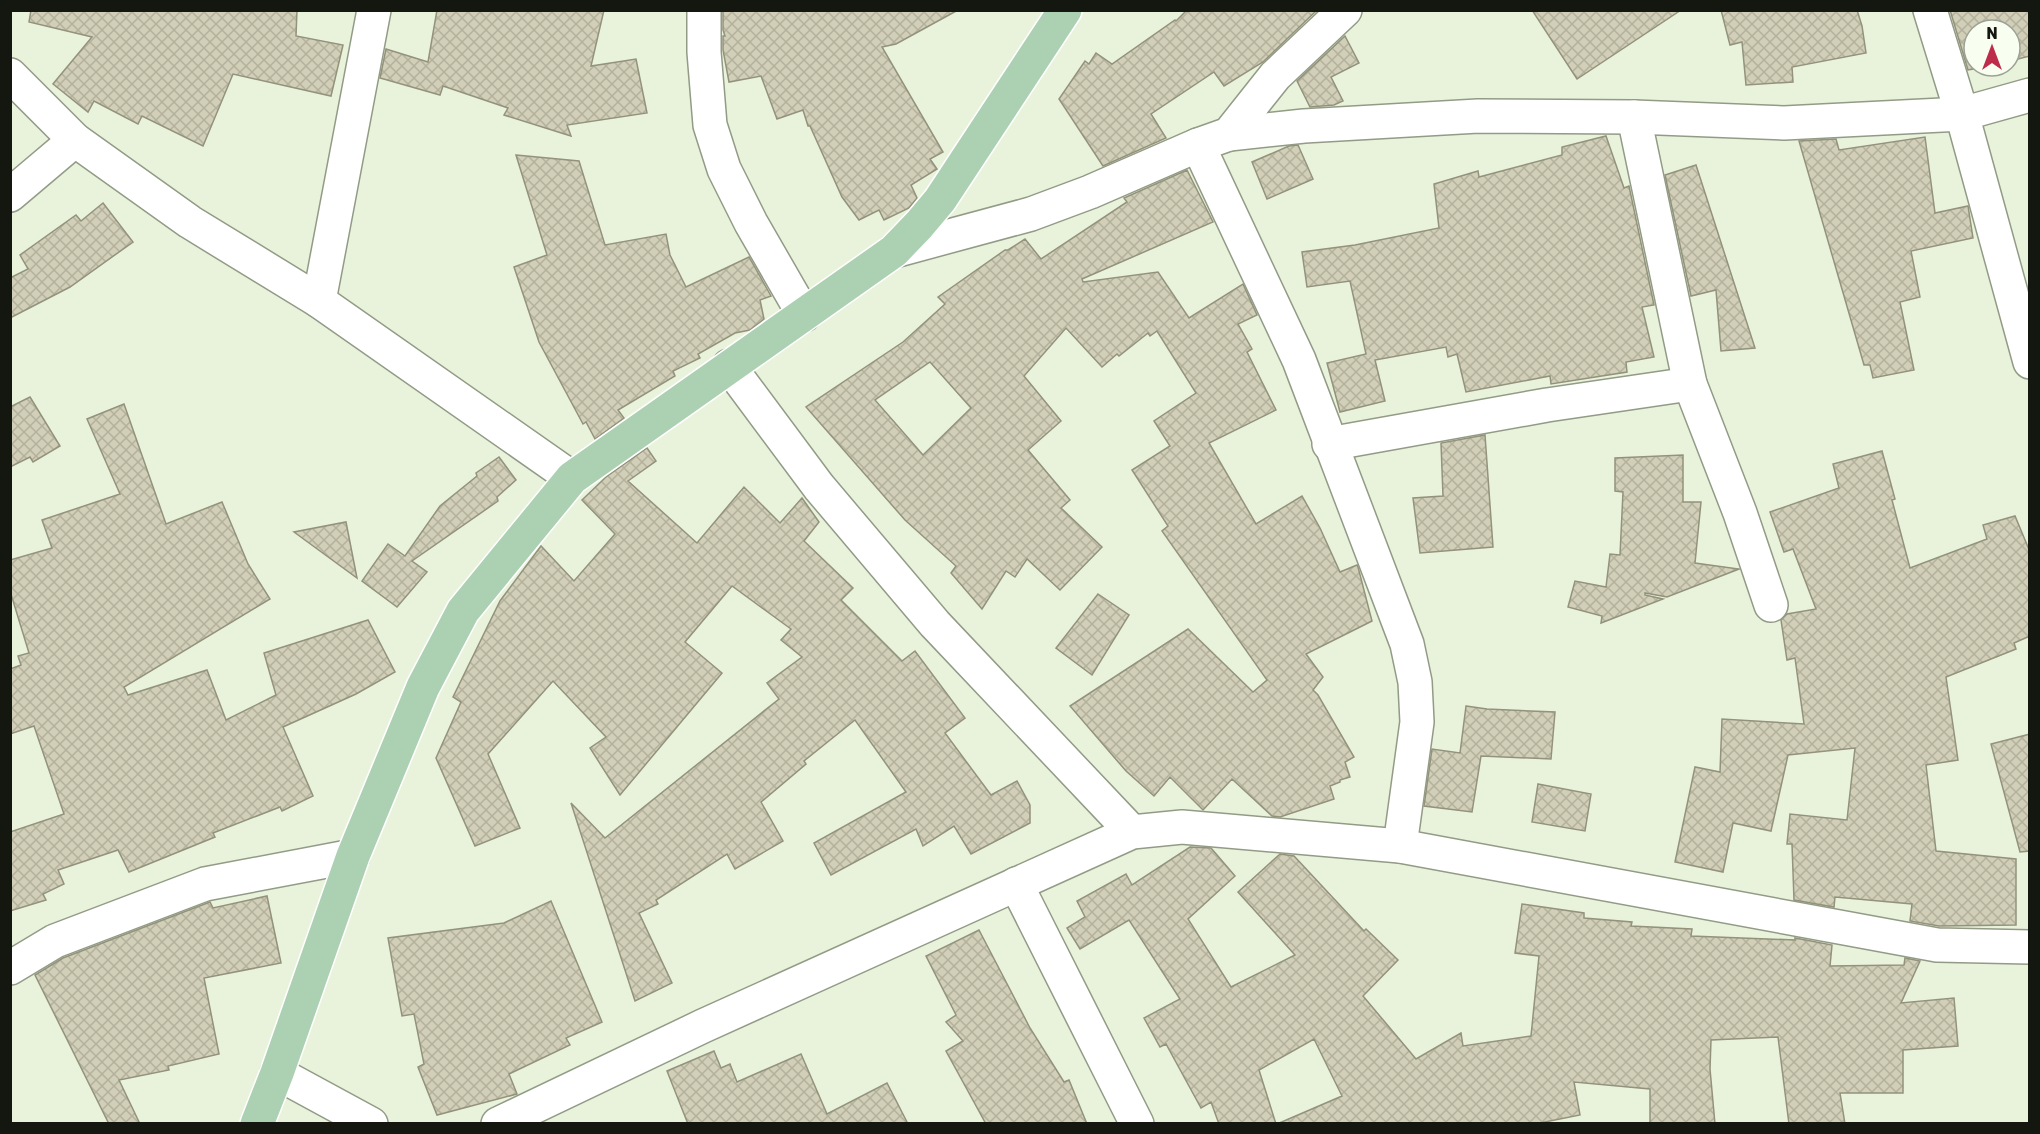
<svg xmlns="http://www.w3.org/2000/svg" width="2040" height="1134" viewBox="0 0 2040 1134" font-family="Rubik,sans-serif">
<defs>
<pattern id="building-cross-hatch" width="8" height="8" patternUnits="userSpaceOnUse" patternTransform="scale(1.5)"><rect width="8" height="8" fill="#d1cfb7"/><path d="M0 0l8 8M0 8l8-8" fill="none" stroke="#b3b19c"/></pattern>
</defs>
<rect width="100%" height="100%" fill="#e9f3dc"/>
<!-- building -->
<g fill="url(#building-cross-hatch)" stroke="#93927b" stroke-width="1.5" fill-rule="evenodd">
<path d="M31,10H297L296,36L343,45L331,96L233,74L203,146L142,116L138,124L94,101L88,112L53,84L92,37L29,22Z"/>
<path d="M437,10H604L591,66L636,59L647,113L567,125L571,136L504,115L508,108L443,86L440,95L380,78L386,49L428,62Z"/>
<path d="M723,10H958L896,44L882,47L943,152L930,159L937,169L911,185L917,198L909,208L884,220L879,210L859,220L842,197L810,126H808L803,110L777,119L761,76L729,82L723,50V36H725L723,30Z"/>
<path d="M1187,10H1317L1263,62L1224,86L1214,72L1151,114L1166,138L1103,166L1059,99L1085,61L1089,64L1096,53L1112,64L1175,20L1176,21Z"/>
<path d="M1532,10H1681L1577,79Z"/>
<path d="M1721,10H1857L1862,26L1866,53L1792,67L1793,82L1746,85L1742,42L1730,45Z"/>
<path d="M1950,10H2030V56L2010,61V30H1974V66H1992L1968,70Z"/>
<path d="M1345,36L1359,63L1331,77L1343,101L1334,105L1310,107L1297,81Z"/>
<path d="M1606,136L1624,188L1629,186L1654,305L1642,307L1654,357L1626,362L1627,372L1551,384L1550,376L1466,392L1457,354L1448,357L1446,347L1375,360L1385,401L1340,412L1327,363L1366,354L1350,281L1307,287L1302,252L1355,245L1439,228L1434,184L1478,171L1479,177L1562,155V147Z"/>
<path d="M1925,137L1935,213L1968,206L1973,238L1911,251L1920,297L1900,302L1914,370L1873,378L1870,365H1864L1799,141L1836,139L1839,150Z"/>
<path d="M1298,145L1313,179L1267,199L1252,162L1289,146Z"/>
<path d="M516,155L579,161L605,245L666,234L670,255L686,287L749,257L771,296L760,300L764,319L750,330L735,333L698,354L700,358L673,371L675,376L618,410L624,418L595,439L586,422L583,424L539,342L514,267L547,255Z"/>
<path d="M1696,165L1735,286L1755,348L1721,351L1716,290L1691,296L1665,175Z"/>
<path d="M1187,170L1213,222L1082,279L1083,282L1158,272L1189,318L1243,284L1257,315L1238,324L1252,349L1247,352L1276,410L1209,443L1256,524L1302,496L1320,528L1340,572L1357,565L1358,567L1372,621L1306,654L1323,677L1313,690L1318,695L1354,757L1345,762L1350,777L1340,780V782L1330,786L1334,799L1280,817L1272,816L1232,779L1203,810L1170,777L1154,796L1126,771L1070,706L1188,629L1253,692L1267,680L1162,531L1168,526L1132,470L1170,446L1154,421L1196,393L1157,331L1150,336L1148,333L1119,356L1117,354L1102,367L1066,328L1024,376L1061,421L1028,450L1070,500L1061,508L1102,547L1060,590L1027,559L1015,577L1006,571L982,609L951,573L956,566L905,520L806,407L903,342L945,304L938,297L1005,250H1008L1025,239L1041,259L1127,202L1124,198ZM930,362L971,408L923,455L875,400Z"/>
<path d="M103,203L133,242L70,287L10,318V278L28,269L20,255L76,215L81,221Z"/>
<path d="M30,397L60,446L33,462L30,457L10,467V407Z"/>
<path d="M124,404L166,524L222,502L248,564L270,599L124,687L128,695L207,670L226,720L276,695L264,653L368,620L395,672L356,694L283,727L313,796L282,811L280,807L213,833L215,837L129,872L118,850L58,870L64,884L43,894L46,900L10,911V832L64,814L34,726L10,734V669L21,665L18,656L29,653L10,591V560L52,548L42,520L120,494L87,419Z"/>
<path d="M1485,435L1493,547L1420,553L1413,498L1443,496L1441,443Z"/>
<path d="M647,448L656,461L628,481L697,543L744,487L780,523L802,498L819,522L804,541L853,588L841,600L902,661L915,651L965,718L945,733L991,795L1017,781L1030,805V823L971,854L954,826L923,846L916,829L831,875L814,843L906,792L855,720L804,761L806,764L761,802L783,841L735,869L727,854L656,900L658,904L639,913L672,983L635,1001L571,803L605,838L779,699L767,683L802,657L781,640L791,629L732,586L685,642L722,673L620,795L590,748L606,737L553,681L488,754L520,828L475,846L436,758L461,702L453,697L500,601L541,546L574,581L615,534L582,500L606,477Z"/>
<path d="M1882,451L1895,499L1892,500L1910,568L1987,539L1983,525L2015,516L2030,552V636L2014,643L2016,649L1946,677L1958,760L1926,765L1936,851L2016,859V925L1939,926L1910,921L1912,904L1835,897L1834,907L1794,900L1792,844H1787L1790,814L1847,820L1855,748L1788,755L1771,831L1733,823L1723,872L1675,862L1695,767L1720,772L1722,719L1804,724L1795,658L1787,660L1781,620L1787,614L1816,609L1793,549L1784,552L1770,512L1839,488L1833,464Z"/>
<path d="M1683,455V502H1701L1695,563L1739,569L1667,597L1645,593V595L1663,599L1601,623L1602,616L1568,607L1575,581L1606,587L1610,554L1620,555L1623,492L1615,491V458Z"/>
<path d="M499,457L516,480L497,497L498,501L412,561L427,572L397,607L362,581L388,544L405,556L440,506L477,476L476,473Z"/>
<path d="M346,522L357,578L294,532Z"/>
<path d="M1098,594L1129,615L1092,675L1056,648Z"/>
<path d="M1466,706L1487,709L1555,712L1551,759L1481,756L1472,812L1424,806L1432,749L1460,753Z"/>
<path d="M2030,734V851L2020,852L1991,744Z"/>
<path d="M1538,784L1591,794L1585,831L1532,822Z"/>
<path d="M1190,847L1211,848L1235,876L1188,919L1231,987L1295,955L1238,892L1280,854L1294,856L1364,931L1366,929L1398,960L1363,996L1416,1059L1461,1033L1463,1046L1531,1036L1539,956L1515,953L1522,904L1584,913V918L1632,922L1631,926L1692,929L1691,936L1795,940V938L1832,945L1830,966L1904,965L1905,958L1920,961L1901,1003L1954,998L1958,1046L1903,1050V1093H1840L1845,1124H1789L1778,1037L1711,1040L1710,1069L1715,1124H1650V1089L1574,1082L1580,1115L1535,1124H1277L1342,1096L1314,1039L1259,1070L1276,1124H1219L1211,1102L1201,1108L1166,1044L1160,1047L1144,1018L1180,999L1129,920L1080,949L1067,928L1085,917L1077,901L1126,874L1132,885Z"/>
<path d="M267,896L281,963L204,978L219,1054L168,1066L169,1070L119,1080L140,1124H109L35,975L63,958L210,902L213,908Z"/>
<path d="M551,901L602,1022L566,1038L570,1045L509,1074L517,1094L437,1115L418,1067L424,1064L414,1014L402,1016L388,938L504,923Z"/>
<path d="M979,930L1030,1028L1064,1082L1069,1080L1087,1124H986L946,1051L963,1041L946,1022L956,1015L926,956Z"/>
<path d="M714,1051L721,1068L730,1064L737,1082L801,1054L827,1114L887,1083L908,1124H688L667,1071Z"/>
</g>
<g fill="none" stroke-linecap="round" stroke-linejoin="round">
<defs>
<g id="minor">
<path d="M704,10V52L710,125L724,169L751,223L804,315"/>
<path d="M1930,10L1962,114L2030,362"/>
<path d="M10,75L75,140L190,222L319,301L572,478"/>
<path d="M1634,117L1690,384L1740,513L1771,605"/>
<path d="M1229,134L1304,126L1478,116L1634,117L1784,123L1962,114L2030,95"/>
<path d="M1198,145L1299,360L1407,644L1415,682L1417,722L1400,846"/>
<path d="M10,195L75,140"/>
<path d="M894,251L1031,214L1090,192L1198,145L1229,134L1275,76L1345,10"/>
<path d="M319,301L374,10"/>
<path d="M729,366L819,487L935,624L1132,832"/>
<path d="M1329,444L1547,405L1690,384"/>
<path d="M1016,884L1137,1124"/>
<path d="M10,968L55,941L205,884L353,856"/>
<path d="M277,1073L371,1124"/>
<path d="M498,1124L703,1026L1132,832L1182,827L1400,846L1937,945L2030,947"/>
</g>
<path id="major" d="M257,1124L277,1073L353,856L423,687L463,611L572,478L894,251L919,225L940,200L1065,10"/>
</defs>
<!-- minor casing -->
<use href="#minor" stroke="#929b86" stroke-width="36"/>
<!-- major casing -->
<use href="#major" stroke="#fff" stroke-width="36"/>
<!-- minor -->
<use href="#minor" stroke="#fff" stroke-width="33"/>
<!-- major -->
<use href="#major" stroke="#acd0b2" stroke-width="33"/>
</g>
<!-- border -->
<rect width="2040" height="1134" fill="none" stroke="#14170f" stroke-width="24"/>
<!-- north arrow -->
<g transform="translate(1992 48)"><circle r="28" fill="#f8fff0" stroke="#9da296" stroke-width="1.5"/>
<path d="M0-4.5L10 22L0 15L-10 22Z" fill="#bd2c4a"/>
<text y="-9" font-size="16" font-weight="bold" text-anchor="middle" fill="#14170f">N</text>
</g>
</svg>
